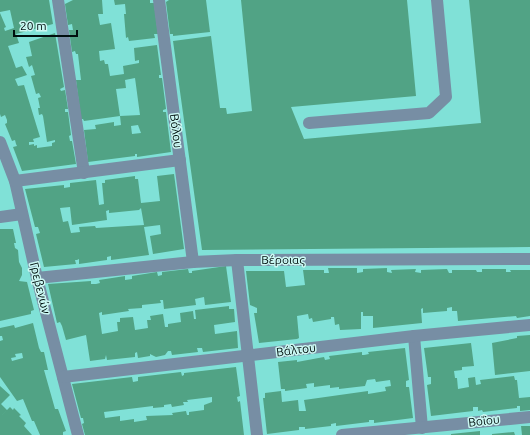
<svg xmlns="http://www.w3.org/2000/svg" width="530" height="435" viewBox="0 0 530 435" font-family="Ubuntu,sans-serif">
<rect width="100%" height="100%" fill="#80e1d7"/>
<!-- building -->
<g fill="#51a385" fill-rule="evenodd">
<path d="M0,0H49L53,24L16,34L19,43L8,46L16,68L22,66L27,75L15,79L18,86L24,85L40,137L33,139L34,142H29V145L34,144V146L37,145V148L52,146V143L55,142V140L47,142L43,116L42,114L39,115L38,108H40L38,98L41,97L39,93L36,94L31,76L35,75L32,65L29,67L26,57L32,56L29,42L55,33L64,87L60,89L61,91L65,90L68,109H65V112H68L71,135L69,136L70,141H72L76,164L22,171L13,147L17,146L16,144L15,140L12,141L5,124L7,123V120L5,115L1,117L0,114V13L6,27L4,28L5,31L14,28L10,10L0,12Z"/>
<path d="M73,0H102L103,14H98L100,25L111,23L115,49L99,51L100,61L104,60L105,64H108L110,76L124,74L123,66L139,63V60L135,61L134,48L157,45L161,75H159V78H162L166,109L163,110V112H166L171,152L137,157V154H135V156L88,162L84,130L96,129L95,125L114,122V126L121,125L120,116L140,115L135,78L125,80L126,88L116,89L120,116L84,121L83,119H81L76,80H81L78,54H76L75,51L72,52L69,30H73L72,24L68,25L65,4ZM138,125L141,133L132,134L131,126Z"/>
<path d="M114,0H150V3H154L158,34H154L155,38L129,41L128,37L126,38L124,14H126L125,4L115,5Z"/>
<path d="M169,0H206L210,32L173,36V34H170L166,2Z"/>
<path d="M241,0H407L416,96L291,107L304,139L481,123L469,0H530V247L202,250L173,41L211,36L220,108H226L227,114L252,111Z"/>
<path d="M174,174L184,249L153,254L150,236L161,234L160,225L144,227L149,255L111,260V256L107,257V260L79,264V259L77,260H75L76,264L44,267L36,234L40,233L38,227H35L25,189L64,185V188L70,187V183L96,180L99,205L104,204L102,183H105V180L135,176V179H138L141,203L160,201L157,176ZM70,207L72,225L107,220L106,211L109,210V213L139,210L141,208L144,225L96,228L95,226L79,227L80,232L71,233L68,221L63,222L60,208Z"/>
<path d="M0,229H13L16,243H14L15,248L18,250L19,262L22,268V275L19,281L27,282L34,310L31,311V314L0,321Z"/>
<path d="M226,266L231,302L205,305L204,297L195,299L196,305L164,309L163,300H160L161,303L142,305V308L128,309L129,311L102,315V312L99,313L102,334L118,331L117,322H120V318L133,317L135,330L148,328L147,320H151L150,316L163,314L165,327H168V324L181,322L180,313L193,311L194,319H196L195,310L229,306V309H234L235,322L214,325L215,334L237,331L238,348L203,352L202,348H197L198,352L172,355L171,351H168L165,355L156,357L150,354V356L138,358L137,352L135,353V357L107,360L106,355L105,359L90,361L86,335L66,340L62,326L60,322L57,323L48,284L91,281V284H96L100,283L99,280L125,276V280L132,279V276L157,272L158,276L162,275V272L188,269L189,273H192V271Z"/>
<path d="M328,268H357V273L363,272V269L387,268V272L392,273L391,270L416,269L415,272L421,273V270L447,269L449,273H452V270H476L477,272H482V269H506V272H511L510,270H530V316L517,318L516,316L458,321L457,311H452V307L447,308V311L423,313V308L421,309L422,323L373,328V316H363V312H361V329L340,330L339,324L335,325L334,317H331V319L313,322L312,318L309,319L308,314L297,316L299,338L297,339L259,343L254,313H257V308L250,305L246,271H284L286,287L305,285L303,270H324V273H329Z"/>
<path d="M33,323L39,348L41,352H44L48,370H44L55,409H58L66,431L63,432V435H40L34,421H32L23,399L17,401L0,377V341L3,340L2,336H0V328L14,325L15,328ZM22,353L23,358L12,361L11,358L16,357L15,354Z"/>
<path d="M530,335V371L495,375L492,343L517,338V336Z"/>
<path d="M471,343L474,366L462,367V370L454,371L455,378H457L458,389L469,387L468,378L475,377L476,385L481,384L480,380L514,376L515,380H517L519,398L530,397V410L520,411V406H517V408L483,412L482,410L478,411V407H473V411L431,416L427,385L431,384V377H428L424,348Z"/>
<path d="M405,348L409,380L406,381V387H409L413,418L374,423V420H369V422L336,426V423L331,424V426L305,429V427H299V430L267,434L263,398H265V393L281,391L282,402L298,400L299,411H306L304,400L368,391V394L386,391L385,387L391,386L390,380L376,382L375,379L367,380L365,386L339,389V387L330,388V385L314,387V383L306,384L307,388L285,391V389H281L278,362L297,360V362L324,357L325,360L330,359L329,356L362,352V355H364L369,354L368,352Z"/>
<path d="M236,367L240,396L237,397L238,402L240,401L244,435H85L82,424L84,423L83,418H81L72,384L132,377L133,382L138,381V377L181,372L182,376L184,375V373ZM212,397V402L204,405V410L189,412V415H187L186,411L172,413L173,415L146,416L147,420L134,422V419L120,421V416L105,418L104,412L153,406V408L164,407V405L171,404L172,407L184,405L183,402H188L187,400Z"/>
<path d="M0,386L10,395L1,404L7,410L2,415L10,407L13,410L14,408L21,415L19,416L26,423L24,426L32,435H0Z"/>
<path d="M521,426H530V435H522Z"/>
<path d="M480,431V435H451V434Z"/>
<path d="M514,432L515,435H492V434Z"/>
</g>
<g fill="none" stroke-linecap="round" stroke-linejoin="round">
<!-- minor -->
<g stroke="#778ea4" stroke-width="12">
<path d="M58,0L84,173"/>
<path d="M159,0L193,262"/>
<path d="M309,123L429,113L446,97L437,0"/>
<path d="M0,142L15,181L37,278L78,435"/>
<path d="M15,181L180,160"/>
<path d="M0,217L22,214"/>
<path d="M237,260L257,435"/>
<path d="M37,278L193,262L237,260L530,259"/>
<path d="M414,336L422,428"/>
<path d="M63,377L414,336L530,325"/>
<path d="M342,435L530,417"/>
</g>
</g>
<g text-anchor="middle" stroke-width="3" stroke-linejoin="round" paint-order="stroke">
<!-- street labels -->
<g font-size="12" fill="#000f0e" stroke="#cbf8f3">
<text transform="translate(176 131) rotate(83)" y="4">Βόλου</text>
<text x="283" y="264">Βέροιας</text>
<text transform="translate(40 288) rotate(76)" y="4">Γρεβενών</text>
<text transform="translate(296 350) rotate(-7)" y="4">Βάλτου</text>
<text transform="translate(484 421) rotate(-6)" y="4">Βοΐου</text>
</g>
</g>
<!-- scale -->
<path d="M14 30v6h63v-6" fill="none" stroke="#000f0e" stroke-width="2"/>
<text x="20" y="30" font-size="12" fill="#000f0e" stroke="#cbf8f3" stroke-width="3" paint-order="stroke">20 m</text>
</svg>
